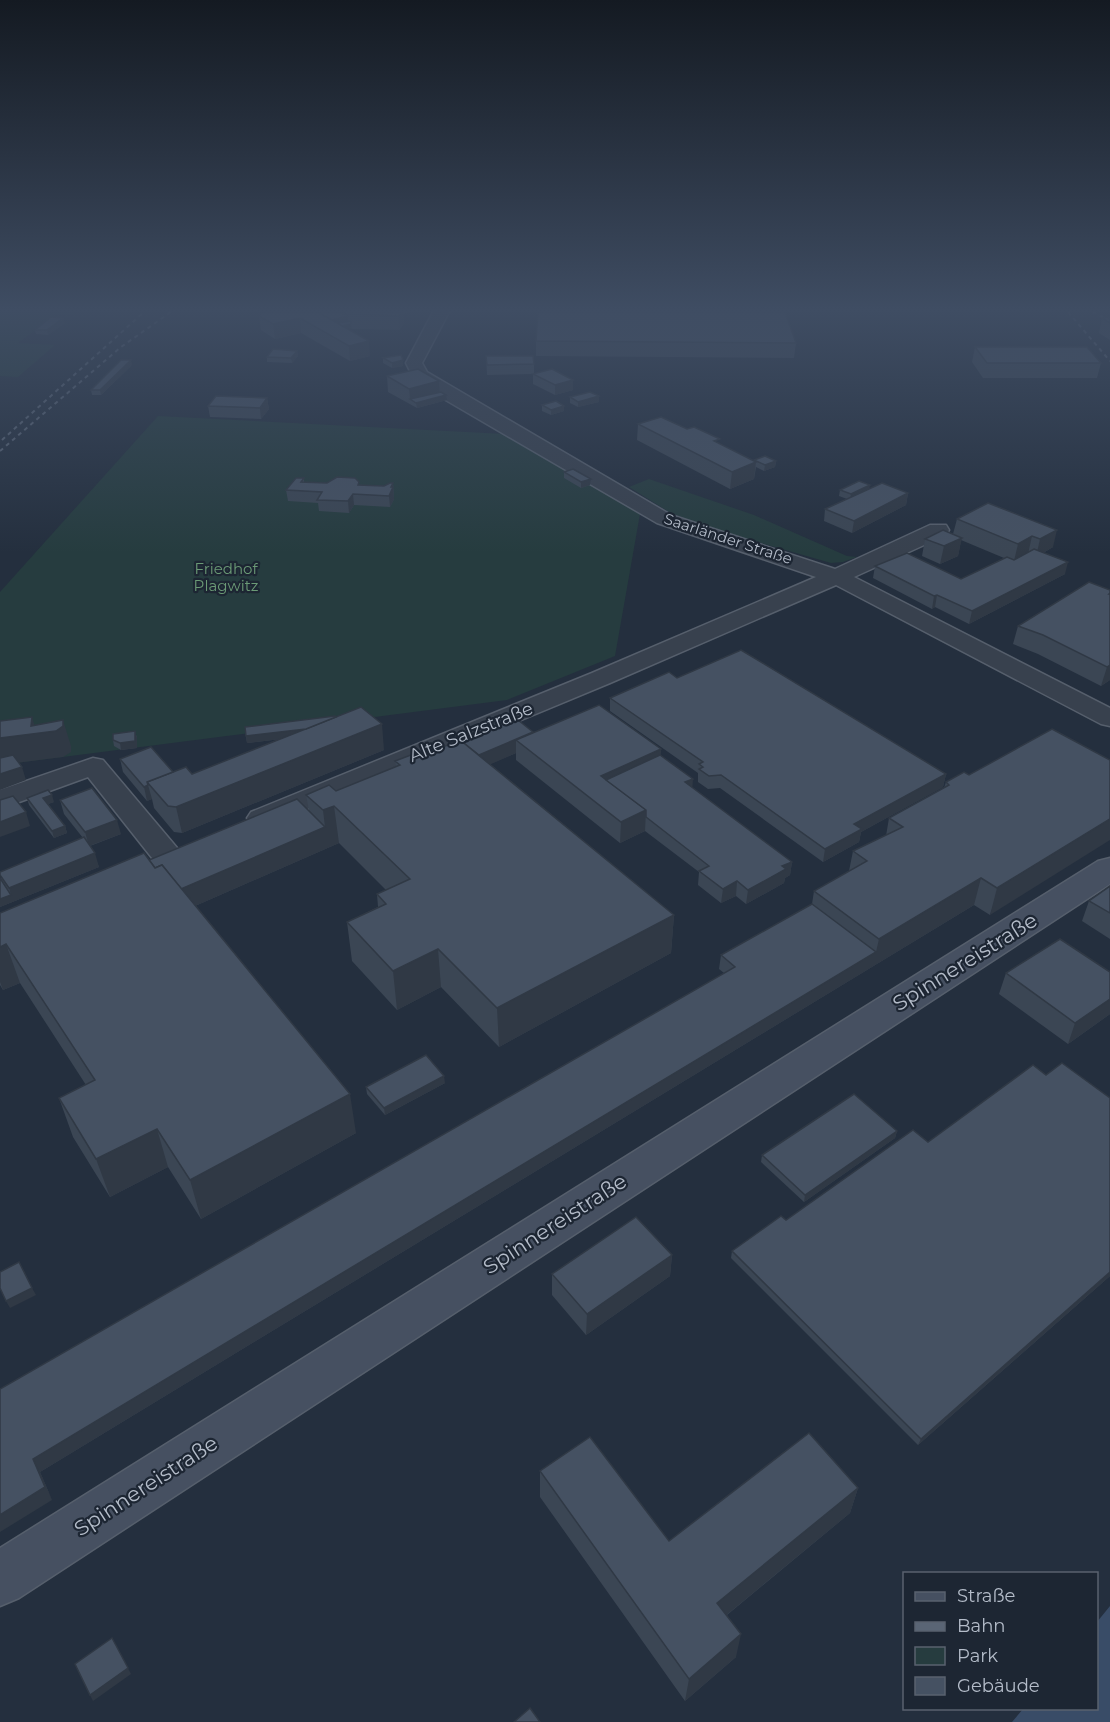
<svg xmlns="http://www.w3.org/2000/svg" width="1110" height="1722" viewBox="0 0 1110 1722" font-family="Montserrat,sans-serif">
<rect width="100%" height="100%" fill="#242f3e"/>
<!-- green -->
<g fill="#263c3f">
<path d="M0,312H77L73,314H57L18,343L55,345L18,377L0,376Z"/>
<path d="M158,416L505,434L640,514L615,656L507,700L0,765V592Z"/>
<path d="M649,479L754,515L847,556L857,557L843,562L831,563L706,527L669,512L629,487Z"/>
</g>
<!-- water -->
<path fill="#394c67" d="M1110,1606V1722H1012L1023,1709L1096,1708L1097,1622Z"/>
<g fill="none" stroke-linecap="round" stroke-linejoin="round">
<defs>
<g id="street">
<path d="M433,312H449L422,363L427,372L671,515L835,569L930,525H946L949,530L946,535L854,577L1110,708V726L1101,724L836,585L610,683L271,824L261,827L251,824L247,818L251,812L592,673L816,577L657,523L432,392L414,379L406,363Z"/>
<path d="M93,758L103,760L178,849L182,856L178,863L167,866L156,863L88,777L0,809V790Z"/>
</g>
<path id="secondary" d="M1110,858V884L19,1598L0,1606V1548L1098,861Z"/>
</defs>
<!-- street casing -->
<use href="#street" stroke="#565f6c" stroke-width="3"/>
<!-- secondary casing -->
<use href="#secondary" stroke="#565f6c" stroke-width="3"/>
<!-- street -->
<use href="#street" fill="#38414e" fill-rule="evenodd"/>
<!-- secondary -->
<use href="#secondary" fill="#465061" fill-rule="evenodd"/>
<!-- rail -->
<g stroke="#5a6575" stroke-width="2" stroke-dasharray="4 4" stroke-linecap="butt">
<path d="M1068,312L1110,361"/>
<path d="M1093,312L1110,321"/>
<path d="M2,440L144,312"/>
<path d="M0,451L121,347L171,312"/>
</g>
</g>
<!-- wall -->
<g fill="#3b4654">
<path d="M346,312H411L410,313H404V322L400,330L352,329H349L370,356L350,361L301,333L275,339L261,330L259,316H346Z"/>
<path d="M1102,318H1110V340L1099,333Z"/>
<path d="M65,323L48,335L36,334L35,330Z"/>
<path d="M536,341L796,343L794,358L536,356Z"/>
<path d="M975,347L1101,363L1097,378H983L972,362Z"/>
<path d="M297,351L298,356L292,363L267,362V357Z"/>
<path d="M486,356L534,364V373L573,380V390L555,395L533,384V374L487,375Z"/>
<path d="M383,358L403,360V366L392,368L383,363Z"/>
<path d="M132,365L101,395H92L91,390Z"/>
<path d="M387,376L439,381L440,392L447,400L417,408L388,392Z"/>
<path d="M570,397L599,402L578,407L570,403Z"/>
<path d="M267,398L269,409L261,419L210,417L208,406Z"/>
<path d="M542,405L564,406V411L551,415L542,411Z"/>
<path d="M638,424L687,429L754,461V460L776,461L775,467L764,471L756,467L754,479L730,489L637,440Z"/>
<path d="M564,472L591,479L590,485L581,488L564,478Z"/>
<path d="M304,478V482L384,486L393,483L394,499L390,507L354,505L349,513L319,511L318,503L288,501L286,490Z"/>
<path d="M870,488L908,493L906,505L852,533L824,521L825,509L847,499L839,496L840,490Z"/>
<path d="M988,503L1053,547L1043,553L1065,574L969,624L935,607L932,609L873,578L875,566L961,579L1004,558L961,540L958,556L940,564L922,556L925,539L953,534L957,519Z"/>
<path d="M1089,582L1110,680L1101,686L1038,654L1013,644L1018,626Z"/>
<path d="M677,678L946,774L943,787L861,832L859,842L823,862L720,788L708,789L698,782V773L610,711V698Z"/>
<path d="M336,717L384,750L182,833L174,832L154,808L152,799L147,801L123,772L120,759L173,772L192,774L281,739L247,743L246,736Z"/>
<path d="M1052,729L990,915L974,905L40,1472L52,1500L0,1389L724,973L719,969L721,955L812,904L814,891L849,871L853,851L886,836L889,818L944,788L946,782L969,775Z"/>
<path d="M135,731L137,738V748L121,750L114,746L113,740Z"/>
<path d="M533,732V733L661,749L660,755L692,788L792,862L790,875L785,878L784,883L746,904L736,896L721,903L698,885L699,872L645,831L620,843L516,760V753L490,764L674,915L671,953L499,1047L441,987L397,1010L352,961L347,922L378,907L377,894L386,890L339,843L195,906L356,1133L201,1219L168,1167L110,1197L73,1137L59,1098L86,1085L20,983L3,990L0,985V913L149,860L309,811L306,795L336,791L396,766L395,761L428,753L452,743V742Z"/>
<path d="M27,798L54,802L48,804L65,826L67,833L54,838L29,805Z"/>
<path d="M60,800L121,834L90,846L99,867L0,907L1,879L0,872L83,838L64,814Z"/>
<path d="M1110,886V939L1082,921L1089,901Z"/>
<path d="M1110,972V1014L1068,1044L999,994L1006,973Z"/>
<path d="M1046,1075L1110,1098V1276L918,1445L731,1258L732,1251L928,1142Z"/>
<path d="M445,1083L385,1115L367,1094L366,1087Z"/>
<path d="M897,1131L895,1138L804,1202L761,1162L762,1155Z"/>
<path d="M672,1255L670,1276L586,1335L552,1295V1274Z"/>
<path d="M540,1471L669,1541L858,1488L850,1513L727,1615L736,1657L685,1701L540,1497Z"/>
</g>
<!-- shaded-wall -->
<g fill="#303945">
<path d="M401,312H404V322L400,330L399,316Z"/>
<path d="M348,316V324H351L352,329L332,333L326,321Z"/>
<path d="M63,318L65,323L48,335L47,330Z"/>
<path d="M300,318L301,333L275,339L273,324Z"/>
<path d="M369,341L370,356L350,361L349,346Z"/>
<path d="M297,351L298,356L292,363L291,358Z"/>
<path d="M131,360L132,365L101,395L100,390Z"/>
<path d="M403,360V366L392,368V363Z"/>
<path d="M573,380V390L555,395V385Z"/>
<path d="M439,381L440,396L446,395L447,400L417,408L416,403L410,399L409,389Z"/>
<path d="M599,396V402L578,407V402Z"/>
<path d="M267,398L269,409L261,419L260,408Z"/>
<path d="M564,406V411L551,415V410Z"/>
<path d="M776,461L775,467L764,471L765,465Z"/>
<path d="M756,462L754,479L730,489L732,472Z"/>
<path d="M591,479L590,485L581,488V482Z"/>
<path d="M393,483L394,499L390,507L389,496Z"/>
<path d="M870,485L869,491L850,500L851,494Z"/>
<path d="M908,493L906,505L852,533L854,521Z"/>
<path d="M353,494L354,505L349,513L348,501Z"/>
<path d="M1057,530L1053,547L1036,557L1040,539Z"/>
<path d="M1032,536L1028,554L1014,561L1018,544Z"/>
<path d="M962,538L958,556L940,564L944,546Z"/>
<path d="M1068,562L1065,574L969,624L972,611Z"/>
<path d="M937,595L935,607L932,609L934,596Z"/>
<path d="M1110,665V680L1101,686L1107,667Z"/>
<path d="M32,717L37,734L63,720L71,746V752L63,757L0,765V738L31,726Z"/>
<path d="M382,724L384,750L182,833L176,807Z"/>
<path d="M337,725L338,732L247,743L246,736Z"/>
<path d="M135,731L137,738V748L121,750L120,743Z"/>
<path d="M533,732V745L516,740V753L473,772L472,758Z"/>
<path d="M661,749L660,769L612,791L601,776Z"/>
<path d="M22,767L26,780L0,790V774Z"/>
<path d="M946,774L943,787L861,832L859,842L823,862L825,849L854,824Z"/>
<path d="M693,779L692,792L685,782Z"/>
<path d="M148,785L152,799L147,801L144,787Z"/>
<path d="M52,795L54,802L45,805L43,798Z"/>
<path d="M334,806L339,843L179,913L174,892L325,827L323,810Z"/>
<path d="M646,810L645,831L620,843L621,822Z"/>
<path d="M26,812L30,826L0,837V822Z"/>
<path d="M1110,819V840L990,915L997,888Z"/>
<path d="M117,820L121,834L89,846L85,832Z"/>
<path d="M65,826L67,833L54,838L52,831Z"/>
<path d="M95,853L99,867L0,907V899L11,895L9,888Z"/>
<path d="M792,862L790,875L785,878L784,883L746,904L748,890L782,866Z"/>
<path d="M981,878L974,905L40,1472L52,1500L0,1532V1515L33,1459L876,952L879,939Z"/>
<path d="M737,881L736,896L721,903L723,889Z"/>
<path d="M674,915L671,953L499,1047L497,1008Z"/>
<path d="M6,944L20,983L3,990L0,982V947Z"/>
<path d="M438,949L441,987L397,1010L393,971Z"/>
<path d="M1110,999V1014L1068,1044L1075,1023Z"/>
<path d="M444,1076L445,1083L385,1115L384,1108Z"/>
<path d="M350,1094L356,1133L201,1219L190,1180Z"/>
<path d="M157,1129L168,1167L110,1197L96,1159Z"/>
<path d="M897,1131L895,1138L804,1202L805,1195Z"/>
<path d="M672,1255L670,1276L586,1335L587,1314Z"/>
<path d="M1110,1272V1276L918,1445L921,1439Z"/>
<path d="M32,1288L36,1295L10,1308L6,1301Z"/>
<path d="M858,1488L850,1513L713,1626L717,1603Z"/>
<path d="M741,1634L736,1657L685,1701L689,1679Z"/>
<path d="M112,1638L131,1674L93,1701L90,1695Z"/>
</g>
<!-- building -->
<g fill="#455162" stroke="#303945" stroke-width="1.5">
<path d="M262,312H318L369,341L349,346L300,318L273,324L259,316Z"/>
<path d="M318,312H339L348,316L332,320Z"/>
<path d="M352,312H401L399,316L350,314Z"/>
<path d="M538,312H785L796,343L536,341Z"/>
<path d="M51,317L63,318L47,330H35Z"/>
<path d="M1106,317L1110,318V323L1102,318Z"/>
<path d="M351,321V324L342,326L338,323Z"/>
<path d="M975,347H1087L1101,363H987Z"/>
<path d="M273,349L297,351L291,358L267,357Z"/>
<path d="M401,355L403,360L392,363L383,358Z"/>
<path d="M486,356H533L534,364L487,365Z"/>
<path d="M121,360H131L100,390H91Z"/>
<path d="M418,369L439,381L409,389L387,376Z"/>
<path d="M552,369L573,380L555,385L533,374Z"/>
<path d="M441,392L446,395L416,403L410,399Z"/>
<path d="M590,392L599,396L578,402L570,397Z"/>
<path d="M216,396L267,398L260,408L208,406Z"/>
<path d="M556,401L564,406L551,410L542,405Z"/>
<path d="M661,417L687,429L694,427L720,439L714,441L756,462L732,472L638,424Z"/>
<path d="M765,456L776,461L765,465L754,460Z"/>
<path d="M573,469L591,479L581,482L564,472Z"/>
<path d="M337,477L355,478L359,482L358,485L384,486L390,483H393L391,487H393L389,496L353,494L348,501L317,500L322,492L286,490L296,478H304L301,482L327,483Z"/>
<path d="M859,481L870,485L851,494L840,490Z"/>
<path d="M882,483L908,493L854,521L825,509Z"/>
<path d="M988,503L1057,530L1040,539L1032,536L1018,544L957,519Z"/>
<path d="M943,530L962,538L944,546L925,539Z"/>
<path d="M1034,549L1068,562L972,611L937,595L934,596L875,566L907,553L961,579L1007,557L1014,560Z"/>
<path d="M1089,582L1110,590V593L1109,594H1110V665L1107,667L1043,635L1018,626Z"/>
<path d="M741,650L946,774L854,824L862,829L825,849L721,775L709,776L699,769L703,767L699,764L703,762L610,698L669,672L677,678Z"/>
<path d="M599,705L661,749L601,776L646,810L621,822L516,740Z"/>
<path d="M361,707L382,724L176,807L168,806L147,782L186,767L192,774Z"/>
<path d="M335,716L336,717L306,729L246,736L245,727Z"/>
<path d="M513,716L533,732L479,755L460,740L453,743L452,742Z"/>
<path d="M32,717L31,726L63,720V726L56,731L0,738V721Z"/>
<path d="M1052,729L1110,760V819L997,888L981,878L879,939L814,891L867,861L853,851L903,827L889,818L949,785L946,782L964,772L969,775Z"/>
<path d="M135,731V741L120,743L113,740V734Z"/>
<path d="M460,740L674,915L497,1008L438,949L393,971L347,922L386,904L377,894L410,879L334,806L323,810L306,795L329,785L336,791L400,765L395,761L424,750L428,753Z"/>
<path d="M151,747L173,772L147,782L148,785L144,787L120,759Z"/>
<path d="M13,755L22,767L0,774V758Z"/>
<path d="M660,755L693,779L685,782L792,862L782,866L786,869L748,890L737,881L723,889L699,871L709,866L646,817V810L606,780Z"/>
<path d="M92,788L117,820L85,832L60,800Z"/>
<path d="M48,790L52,795L43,798L65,826L52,831L27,798Z"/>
<path d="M13,796L26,812L0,822V800Z"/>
<path d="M297,799L325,827L181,889L162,865L155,868L149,860Z"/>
<path d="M84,837L95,853L9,888L0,875V872Z"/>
<path d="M144,853L155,868L162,865L350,1094L190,1180L157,1129L96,1159L59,1098L95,1080L6,944L0,947V913Z"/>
<path d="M0,878L11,895L0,899Z"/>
<path d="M1110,886V913L1089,901Z"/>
<path d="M812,904L876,952L33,1459L45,1487L0,1515V1389L735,967L721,955Z"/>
<path d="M1060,939L1110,972V999L1075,1023L1006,973Z"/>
<path d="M426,1055L444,1076L384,1108L366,1087Z"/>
<path d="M1062,1063L1110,1098V1272L921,1439L732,1251L781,1216L786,1220L913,1130L928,1142L1033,1065L1046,1075Z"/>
<path d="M854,1094L897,1131L805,1195L762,1155Z"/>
<path d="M636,1217L672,1255L587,1314L552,1274Z"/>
<path d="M19,1262L32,1288L6,1301L0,1288V1272Z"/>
<path d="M809,1433L858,1488L717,1603L741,1634L689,1679L540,1471L590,1437L669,1541Z"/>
<path d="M112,1638L128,1668L90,1695L75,1664Z"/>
<path d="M530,1708L540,1722H514Z"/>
</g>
<!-- sky -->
<linearGradient id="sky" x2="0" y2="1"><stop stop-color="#141a22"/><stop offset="0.56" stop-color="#3f4d63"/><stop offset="1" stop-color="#3f4d63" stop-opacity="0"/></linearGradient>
<rect width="1110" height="553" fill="url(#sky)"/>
<g text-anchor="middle" stroke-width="4.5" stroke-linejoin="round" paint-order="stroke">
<!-- far-street labels -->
<g font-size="15" fill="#b4bcc9" stroke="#1d2633">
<text transform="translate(728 539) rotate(18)" y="5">Saarländer Straße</text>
</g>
<!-- far-park labels -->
<g font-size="15" fill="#6b9a76" stroke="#1d2633">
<text x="226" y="574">Friedhof<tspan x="226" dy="17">Plagwitz</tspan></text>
</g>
<!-- street labels -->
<g font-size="18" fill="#b4bcc9" stroke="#1d2633">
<text transform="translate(471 732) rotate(-22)" y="6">Alte Salzstraße</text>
</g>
<!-- near-street labels -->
<g font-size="21" fill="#b4bcc9" stroke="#1d2633">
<text transform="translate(965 962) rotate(-32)" y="7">Spinnereistraße</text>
<text transform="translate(555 1224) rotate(-33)" y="7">Spinnereistraße</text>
<text transform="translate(146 1486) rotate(-33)" y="7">Spinnereistraße</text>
</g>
</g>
<!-- legend -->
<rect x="903" y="1572" width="195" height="138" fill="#1d2633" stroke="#59626f" stroke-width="1.5"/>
<rect x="915" y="1592" width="30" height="9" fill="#465061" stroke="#59626f" stroke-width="1.5"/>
<text x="957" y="1602" font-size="18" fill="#b4bcc9">Straße</text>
<rect x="915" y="1622" width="30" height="9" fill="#5a6575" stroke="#59626f" stroke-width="1.5"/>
<text x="957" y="1632" font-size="18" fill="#b4bcc9">Bahn</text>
<rect x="915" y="1647" width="30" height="18" fill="#263c3f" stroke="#59626f" stroke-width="1.5"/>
<text x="957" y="1662" font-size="18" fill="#b4bcc9">Park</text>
<rect x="915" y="1677" width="30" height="18" fill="#455162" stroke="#59626f" stroke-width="1.5"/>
<text x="957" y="1692" font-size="18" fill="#b4bcc9">Gebäude</text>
</svg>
